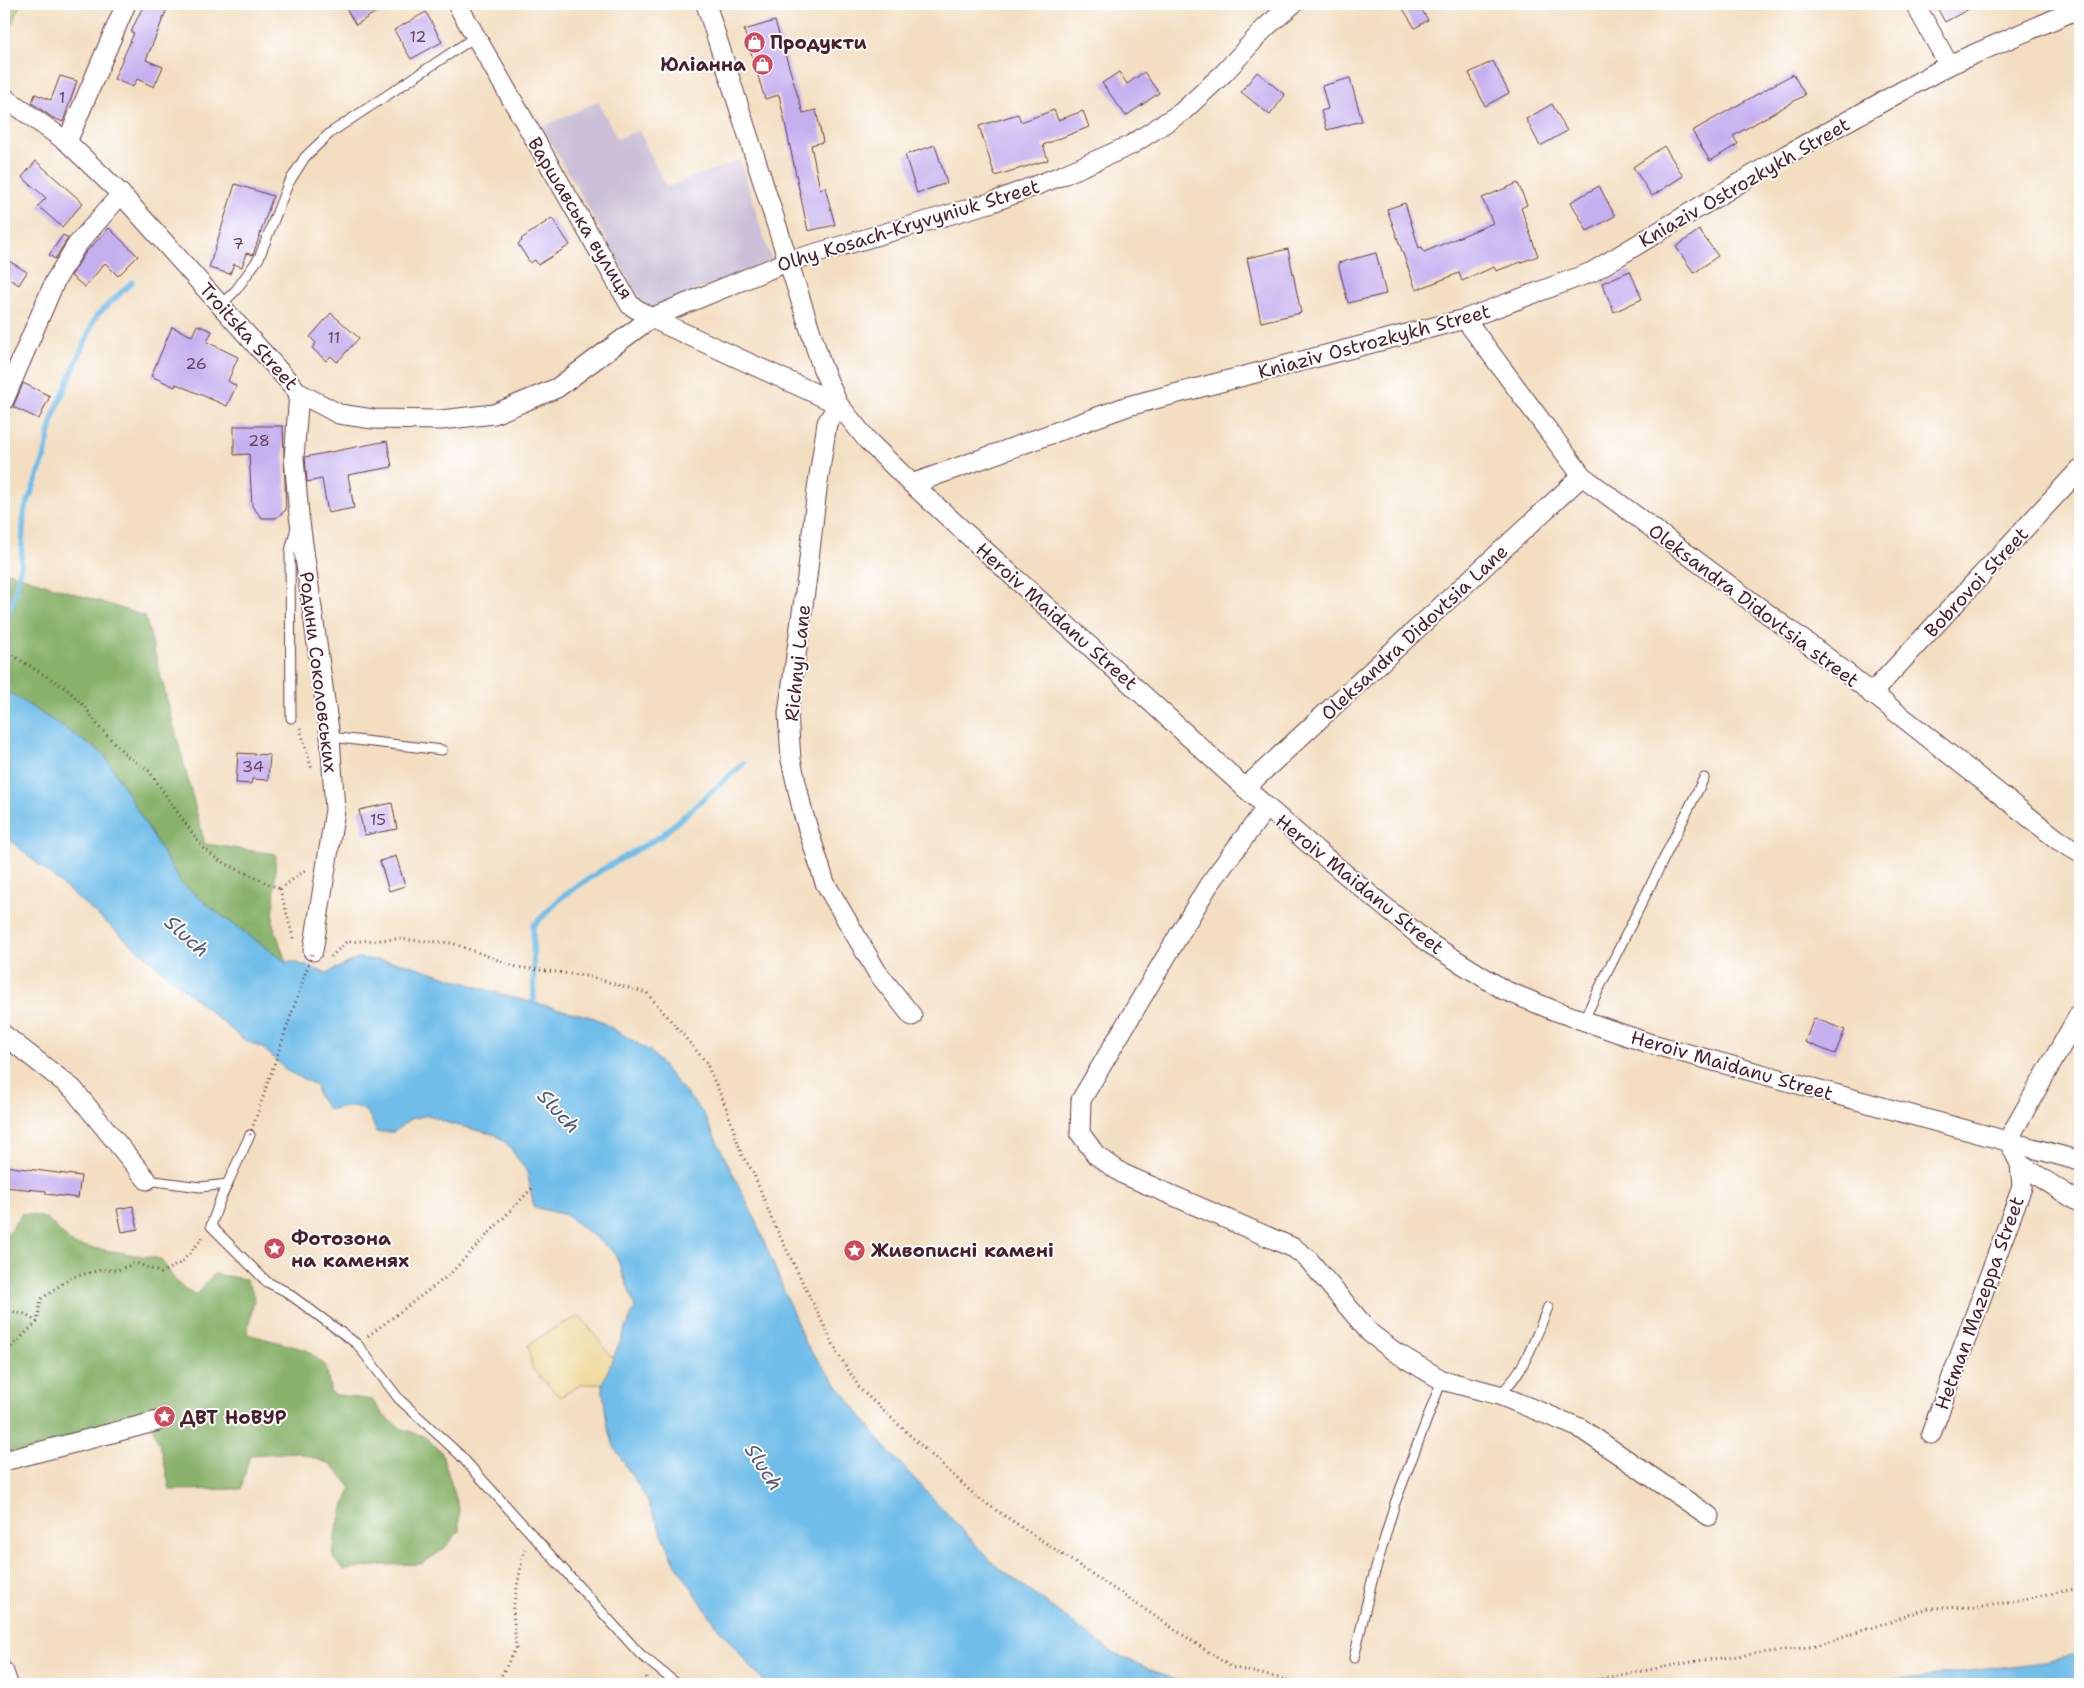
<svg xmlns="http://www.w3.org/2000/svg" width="2084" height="1688" viewBox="0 0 2084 1688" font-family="'Shantell Sans',sans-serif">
<rect width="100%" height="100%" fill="#fff"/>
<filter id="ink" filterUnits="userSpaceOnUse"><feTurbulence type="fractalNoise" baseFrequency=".02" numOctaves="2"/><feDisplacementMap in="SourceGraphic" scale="10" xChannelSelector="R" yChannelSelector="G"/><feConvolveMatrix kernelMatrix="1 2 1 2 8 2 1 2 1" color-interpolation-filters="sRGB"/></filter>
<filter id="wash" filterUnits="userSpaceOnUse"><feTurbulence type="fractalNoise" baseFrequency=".0096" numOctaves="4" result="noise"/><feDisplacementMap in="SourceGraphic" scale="20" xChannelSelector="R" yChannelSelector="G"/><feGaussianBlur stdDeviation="1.12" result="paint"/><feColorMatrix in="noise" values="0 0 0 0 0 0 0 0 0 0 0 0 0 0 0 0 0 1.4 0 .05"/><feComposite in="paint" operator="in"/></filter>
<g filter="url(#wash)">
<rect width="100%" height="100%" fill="#f3dec1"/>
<!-- industrial -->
<path fill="#cabfd6" d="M598,101L617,139L639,130L666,187L740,160L771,260L647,311L542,127Z"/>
<!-- green -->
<path fill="#abd07a" stroke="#7a7852" d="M4,4H20L4,46Z"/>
<!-- forest -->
<g fill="#88b26a" stroke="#69684a">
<path d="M4,571L145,616L205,844L276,854L273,924L286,962L215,911L180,882L104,754L4,689Z"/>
<path d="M22,1213L46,1218L74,1245L161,1259L177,1283L195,1295L214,1274L245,1279L255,1296L247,1334L307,1350L326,1366L331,1394L372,1400L384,1416L402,1429L424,1436L441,1451L459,1508V1531L443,1550L421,1564L384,1565L344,1570L333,1558L336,1530L351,1488L331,1464L296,1452L250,1455L241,1489L170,1490L162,1452L147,1413L4,1458V1239Z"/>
</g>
<!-- sand -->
<path fill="#eeda9e" stroke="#9c7c64" d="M580,1316L614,1360L602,1384H582L560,1397L533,1370L528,1345L559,1325Z"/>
<!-- water -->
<g fill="#6fbde9" stroke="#5c6e8a">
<path d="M4,689L104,754L180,882L215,911L286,962H295L327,973L358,958L404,963L503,995L595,1018L650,1051L703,1113L755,1219L805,1343L885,1447L994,1564L1113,1653L1184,1684H766L718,1628L675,1563L646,1498L614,1447L607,1423L602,1384L635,1307L615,1253L566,1215L534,1207L527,1172L508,1145L496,1135L448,1123L429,1115L410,1119L394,1132H376C369,1105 355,1102 329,1110L318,1096L316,1085L287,1071L264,1049L241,1038L4,835Z"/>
<path d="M2080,1654V1684H1861L2045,1662Z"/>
</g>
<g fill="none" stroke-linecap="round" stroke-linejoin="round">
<!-- stream -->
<g stroke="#6fbde9" stroke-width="5.5">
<path d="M4,624L15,594L21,564L24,512L44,459L53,417L96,316L132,282"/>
<path d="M534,1009L533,926L562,897L600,871L661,836L744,763"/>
</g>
</g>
<g id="blocks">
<!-- building -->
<g fill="#c4afef">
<path d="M144,4H169L146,60L163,67L154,87L137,79L133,87L114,79L134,33L131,32Z"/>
<path d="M343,4H388L356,25Z"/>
<path d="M1400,4H1418L1428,20L1415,28Z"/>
<path d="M1935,4H1978L1945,22Z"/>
<path d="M426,12L442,42L411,59L394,30Z"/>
<path d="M775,21L803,113L816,110L823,142L811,145L820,189L825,187L835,225L808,231L779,95L765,99L744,30Z"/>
<path d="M1493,61L1509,93L1485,106L1469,73Z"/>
<path d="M1119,72L1127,84L1144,72L1159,93L1126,116L1102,83Z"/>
<path d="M1257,72L1285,95L1270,115L1241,92Z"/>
<path d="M1793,74L1805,95L1733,136L1738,144L1710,161L1692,131Z"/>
<path d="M60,76L77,81L63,122L53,118L32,103L35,94L51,100Z"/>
<path d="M1350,78L1362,121L1327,130L1321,111L1328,109L1322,86Z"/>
<path d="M1552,104L1567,131L1540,146L1526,119Z"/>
<path d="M1054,110L1058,120L1083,111L1089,127L1043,145L1048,160L995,176L979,126L1018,114L1021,122Z"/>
<path d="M935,145L947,183L917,193L905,155Z"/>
<path d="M1664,146L1683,176L1652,196L1633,167Z"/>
<path d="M36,161L83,203L62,227L38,206L46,198L22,177Z"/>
<path d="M1518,183L1527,205L1521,208L1538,256L1496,271L1494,267L1462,281L1459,273L1416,290L1387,209L1405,203L1419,248L1422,247L1424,252L1493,223L1482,198Z"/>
<path d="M235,184L273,196L253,255L246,253L242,267L234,264L230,274L209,268Z"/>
<path d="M1599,186L1615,216L1587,231L1571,202Z"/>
<path d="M552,218L570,245L538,265L535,260L530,263L518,244L522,241L521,239Z"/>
<path d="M109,228L138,256L118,276L105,263L85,287L71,276L85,253Z"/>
<path d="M1699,230L1718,256L1694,273L1676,247Z"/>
<path d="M63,235L68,238L55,259L49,255Z"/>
<path d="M1288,249L1301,313L1261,322L1247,258Z"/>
<path d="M1376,253L1386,294L1348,303L1338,263Z"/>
<path d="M4,258L27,272L19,285L4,276Z"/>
<path d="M1630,271L1642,299L1614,312L1602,283Z"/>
<path d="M331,313L359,338L337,362L331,356L326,361L312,348L316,343L310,337Z"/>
<path d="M197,325L212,331L207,342L238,357L228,381L236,386L227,406L176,384L175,387L151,376L172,327L192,336Z"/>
<path d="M23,383L50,396L39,419L13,407Z"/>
<path d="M234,426H283L286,510L276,518H262L252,506L249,454L234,455Z"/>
<path d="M387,441L392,467L348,475L354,508L328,513L322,479L307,482L305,457Z"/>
<path d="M238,753L270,755L268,780L252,779L251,784L236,783Z"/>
<path d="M392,803L397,829L364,835L359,810Z"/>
<path d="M396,856L405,886L389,891L380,861Z"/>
<path d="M1814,1018L1845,1030L1835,1054L1805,1042Z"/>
<path d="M4,1166L81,1176L78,1198L46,1194V1191L4,1187Z"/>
<path d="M133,1206L138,1229L122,1232L117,1209Z"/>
</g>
</g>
</g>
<g filter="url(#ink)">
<use href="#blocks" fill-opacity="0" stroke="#633c42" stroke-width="1"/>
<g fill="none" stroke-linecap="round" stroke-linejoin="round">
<defs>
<g id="service">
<path d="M221,305L236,290L259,258L288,184L305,157L330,133L475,37"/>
<path d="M291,718L290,551L296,527"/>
<path d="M330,737L442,750"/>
<path d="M1583,1021L1704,778"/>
<path d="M250,1135L220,1200L211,1226L267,1282L285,1291L357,1344L399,1399L459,1454L640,1654L677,1684"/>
<path d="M147,1180L200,1187L228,1184"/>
<path d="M1499,1395C1524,1373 1536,1337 1548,1307"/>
<path d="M1354,1658L1371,1585L1395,1503L1442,1380"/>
</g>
<g id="minor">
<path d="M457,4L630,305L651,318L838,404L827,423L817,489L807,577L788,713L791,760L803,813L825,883L877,972L912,1016"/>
<path d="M706,4L822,367L838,404L868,441L912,484L1245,788L1308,843L1427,942L1504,990L1553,1010L1648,1043L2080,1161"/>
<path d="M1915,4L1949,65"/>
<path d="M4,97L67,142L121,194L299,393L339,414L373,419L441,420L494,414L557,388L651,318L789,261L993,202L1063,175L1131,145L1182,112L1224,73L1266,27L1293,4"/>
<path d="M67,142L126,4"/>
<path d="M1465,319L1582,476L1830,660L2058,840L2080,853"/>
<path d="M299,393L294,458L299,515L330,737L335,810L313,951"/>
<path d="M4,400L55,281L76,246L121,194"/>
<path d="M912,484L1128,406L1465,319L1592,272L1786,155L1949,65L2080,8"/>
<path d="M1871,694L2080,469"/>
<path d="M1245,788L1582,476"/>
<path d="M1267,807L1208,886L1081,1100L1080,1133L1096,1155L1123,1174L1294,1248L1308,1259L1370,1333L1395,1352L1442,1380L1499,1395L1580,1428L1709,1516"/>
<path d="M4,1035L73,1089L147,1180"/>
<path d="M2020,1164L2080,1203"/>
<path d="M1931,1434L2022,1187L2020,1164L2008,1140L2080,1013"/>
<path d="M4,1461L158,1421"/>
<path d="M4,1672L8,1684"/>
</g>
</defs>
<!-- service casing -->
<use href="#service" stroke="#633c42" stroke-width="11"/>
<!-- minor casing -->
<use href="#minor" stroke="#633c42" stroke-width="21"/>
<!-- path -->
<g stroke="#633c42" stroke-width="3" stroke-dasharray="1 4" stroke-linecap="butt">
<path d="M4,650L67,689L85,707L99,727L128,757L149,771L202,847L220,861L280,889"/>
<path d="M300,728L312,770"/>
<path d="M280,889L294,941"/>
<path d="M280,889L308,868"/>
<path d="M331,957L346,942L396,939L452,943L517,967L586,976L647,993L706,1062L726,1107L742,1155L753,1172L772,1220L837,1352L861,1390L978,1498L1231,1667L1304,1684"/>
<path d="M4,1310L24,1314L37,1322"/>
<path d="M368,1336L449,1275L534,1186"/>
<path d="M4,1354L37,1322L41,1299L72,1277L101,1270H118L136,1263L161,1273L182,1262L204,1236"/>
<path d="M646,1677L648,1684"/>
<path d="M497,1684L516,1648L513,1608L525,1546"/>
<path d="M1542,1684L1582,1682L1697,1661L1817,1646L1929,1608L1983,1607L2080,1588"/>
</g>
<!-- service -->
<use href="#service" stroke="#fff" stroke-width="9"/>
<!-- minor -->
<use href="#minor" stroke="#fff" stroke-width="19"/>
<!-- path-bridge -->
<path stroke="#633c42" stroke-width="3" stroke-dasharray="1 4" stroke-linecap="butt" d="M250,1135L313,951"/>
</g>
</g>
<!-- icons -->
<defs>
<symbol id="shop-disc" viewBox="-11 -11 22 22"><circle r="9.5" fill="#d1495b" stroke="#fff"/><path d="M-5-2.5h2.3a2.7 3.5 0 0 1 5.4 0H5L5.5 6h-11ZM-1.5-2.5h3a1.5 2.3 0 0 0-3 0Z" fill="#fff"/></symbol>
<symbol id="sight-disc" viewBox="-11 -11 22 22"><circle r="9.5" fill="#d1495b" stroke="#fff"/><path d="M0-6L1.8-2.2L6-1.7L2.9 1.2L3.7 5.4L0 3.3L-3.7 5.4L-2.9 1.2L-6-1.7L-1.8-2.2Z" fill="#fff"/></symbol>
</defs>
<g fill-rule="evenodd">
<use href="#shop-disc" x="742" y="30" width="25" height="25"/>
<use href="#shop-disc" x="750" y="52" width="25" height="25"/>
<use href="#sight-disc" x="262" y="1236" width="25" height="25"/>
<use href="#sight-disc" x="842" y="1238" width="25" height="25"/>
<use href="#sight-disc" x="152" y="1404" width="25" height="25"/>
</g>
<g text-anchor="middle" stroke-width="4" stroke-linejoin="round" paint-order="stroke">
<!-- number labels -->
<g font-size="16" fill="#68435c">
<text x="418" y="42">12</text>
<text x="62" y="103">1</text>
<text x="238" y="249">7</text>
<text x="334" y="343">11</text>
<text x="196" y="369">26</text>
<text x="259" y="446">28</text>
<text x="253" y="772">34</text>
<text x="378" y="825">15</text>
</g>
<!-- poi labels -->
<g font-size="19" font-weight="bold" fill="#4a1f2b" stroke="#fff" text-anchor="start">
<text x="770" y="49">Продукти</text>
<text x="746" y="71" text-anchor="end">Юліанна</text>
<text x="291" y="1245">Фотозона<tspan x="291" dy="22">на каменях</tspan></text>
<text x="871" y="1257">Живописні камені</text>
<text x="180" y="1424">ДВТ НоВУР</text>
</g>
<!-- street labels -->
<g font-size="19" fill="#4a1f2b" stroke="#fff">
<text transform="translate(1744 182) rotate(-30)" y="7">Kniaziv Ostrozkykh Street</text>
<text transform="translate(581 218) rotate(59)" y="7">Варшавська вулиця</text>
<text transform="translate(908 225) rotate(-17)" y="7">Olhy Kosach-Kryvyniuk Street</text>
<text transform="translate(249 336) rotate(48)" y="7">Troitska Street</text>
<text transform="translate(1374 341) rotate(-15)" y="7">Kniaziv Ostrozkykh Street</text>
<text transform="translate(1976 582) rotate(-47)" y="7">Bobrovoi Street</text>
<text transform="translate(1754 605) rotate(37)" y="7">Oleksandra Didovtsia street</text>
<text transform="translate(1057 616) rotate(42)" y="7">Heroiv Maidanu Street</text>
<text transform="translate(1414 632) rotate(-43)" y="7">Oleksandra Didovtsia Lane</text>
<text transform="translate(797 663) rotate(-84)" y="7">Richnyi Lane</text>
<text transform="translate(319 672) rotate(83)" y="7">Родини Соколовських</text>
<text transform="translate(1360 884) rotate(39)" y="7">Heroiv Maidanu Street</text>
<text transform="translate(1732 1065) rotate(16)" y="7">Heroiv Maidanu Street</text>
<text transform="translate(1979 1303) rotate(-70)" y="7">Hetman Mazeppa Street</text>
</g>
<!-- water labels -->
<g font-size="20" font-style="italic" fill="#57566e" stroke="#fff">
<text transform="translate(187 936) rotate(42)" y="7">Sluch</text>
<text transform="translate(559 1111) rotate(47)" y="7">Sluch</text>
<text transform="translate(764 1467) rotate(57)" y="7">Sluch</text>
</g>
</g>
<!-- margin -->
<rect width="2084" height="1688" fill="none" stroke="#fff" stroke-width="20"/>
</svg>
